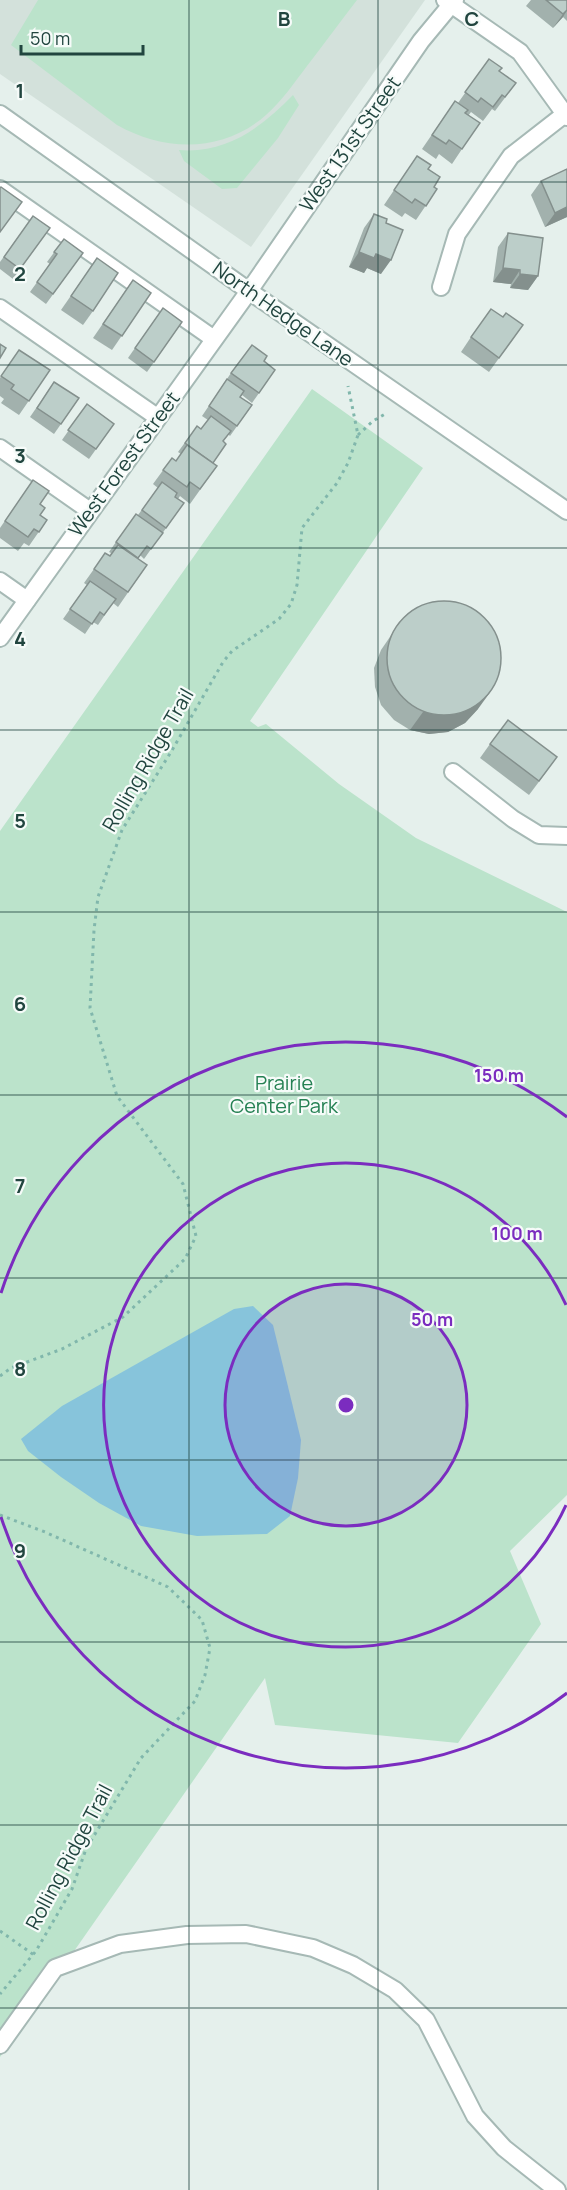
<svg xmlns="http://www.w3.org/2000/svg" width="567" height="2190" viewBox="0 0 567 2190" font-family="Manrope,sans-serif">
<rect width="100%" height="100%" fill="#e5f0ec"/>
<!-- built -->
<path fill="#d3e1db" d="M0,0H425L251,247L0,74Z"/>
<!-- green -->
<g fill="#bbe3cb">
<path d="M38,0H357C340,22 324,44 307,66C294,83 282,101 266,115C223,153 165,152 117,125L11,45Z"/>
<path d="M293,95L299,105L278,138L237,188L222,189L184,161L179,150C227,154 262,127 293,95Z"/>
<path d="M312,389L423,468L250,721L258,727L266,724L339,784L416,838L567,912V1495L510,1551L541,1624L458,1743L275,1725L265,1678L0,2057V831Z"/>
</g>
<!-- water -->
<path fill="#87c4db" d="M253,1306L273,1325L301,1440L298,1478L290,1516L267,1534L197,1536L141,1526L99,1503L61,1477L28,1451L21,1439L62,1406L234,1309Z"/>
<g fill="none" stroke-linecap="round" stroke-linejoin="round">
<defs>
<g id="minor">
<path d="M445,0L520,52L567,117"/>
<path d="M0,114L249,291L567,511"/>
<path d="M0,189L214,339"/>
<path d="M441,287L457,234L511,156L565,114"/>
<path d="M0,308L157,417"/>
<path d="M0,448L90,511"/>
<path d="M0,581L27,600"/>
<path d="M0,638L249,291L421,41L455,0"/>
<path d="M453,772L513,819L539,835L567,836"/>
<path d="M0,2045L55,1968L120,1944L187,1935L246,1934L313,1948L353,1965L395,1990L426,2020L475,2116L504,2148L557,2190"/>
</g>
</defs>
<!-- minor casing -->
<use href="#minor" stroke="#a6b9b5" stroke-width="20"/>
<!-- path -->
<g stroke="#81b7ac" stroke-width="3" stroke-dasharray="3 4.5" stroke-linecap="butt">
<path d="M358,435L373,421L385,414"/>
<path d="M0,1376L11,1368L62,1349L123,1317L185,1259L196,1236L183,1184L117,1096L90,1008L94,930L98,897L122,830L171,752L223,662L232,651L279,619L291,604L297,585L302,528L337,483L348,463L358,435L348,386"/>
<path d="M0,1515L45,1532L168,1587L202,1620L210,1648L205,1675L195,1701L141,1758L86,1849L72,1889L36,1951L0,1994"/>
<path d="M0,1931L34,1955"/>
</g>
<!-- minor -->
<use href="#minor" stroke="#fff" stroke-width="16"/>
</g>
<!-- wall -->
<g fill="#a2b1ad">
<path d="M531,0H567V21L563,17L553,28L526,6Z"/>
<path d="M489,59L499,71L516,83L495,111L492,109L483,121L471,112L468,116L462,149L452,164L439,154L436,159L422,149L455,101L458,103Z"/>
<path d="M417,156L428,169L434,187L437,189L416,220L405,213L402,217L384,205Z"/>
<path d="M541,181L567,217L545,227L531,195Z"/>
<path d="M374,214L386,223L381,274L367,268L364,273L349,267L364,228Z"/>
<path d="M33,216L50,228L13,279L0,269V262Z"/>
<path d="M508,233L538,276L528,290L510,288L511,284L493,282L498,247Z"/>
<path d="M64,239L83,253L46,304L30,292L50,264L47,262Z"/>
<path d="M97,258L93,311L83,325L61,310Z"/>
<path d="M133,280L151,293L112,350L93,338Z"/>
<path d="M163,308L182,322L147,372L128,358Z"/>
<path d="M523,325L489,372L461,352L471,337Z"/>
<path d="M19,350L50,370L19,415L1,403L4,399L0,396V378Z"/>
<path d="M264,361L275,370L252,403L242,395L240,397L252,405L230,436L228,434L223,441L213,463L217,466L190,504L180,496L178,499L184,503L144,559L140,555L138,559L147,565L118,607L113,603L98,625L93,622L85,634L63,619L87,585L84,583L94,569L110,556L111,553L109,552L116,542L138,515L158,488L153,484L172,458L176,461L181,454L178,452L197,426L201,429L208,420L202,416L231,373Z"/>
<path d="M54,382L79,398L54,434L30,417Z"/>
<path d="M87,404L114,424L89,459L62,440Z"/>
<path d="M33,480L40,504V515L47,520L29,546L24,543L18,551L0,538V528Z"/>
<path d="M394,631L478,709L465,723L448,732L429,734L410,730L394,720L381,705L375,687L374,668L381,650Z"/>
<path d="M490,744L547,771L529,795L480,758Z"/>
</g>
<!-- shaded-wall -->
<g fill="#84908d">
<path d="M567,10L563,17L553,28L563,14Z"/>
<path d="M567,207V217L545,227L555,213Z"/>
<path d="M359,252L376,254L391,260L381,274L367,268L364,273L349,267Z"/>
<path d="M503,268L520,270L511,284L493,282Z"/>
<path d="M520,274L538,276L528,290L510,288Z"/>
<path d="M491,691L478,709L465,723L448,732L429,734L410,730L423,712Z"/>
</g>
<!-- building -->
<g fill="#bccec9" stroke="#84908d" stroke-width="1.5">
<path d="M546,0H567V10L563,14Z"/>
<path d="M489,59L502,68L499,71L516,83L505,97L502,95L493,107L481,98L478,102L465,92Z"/>
<path d="M455,101L468,110L465,113L480,123L462,149L449,140L446,144L432,135Z"/>
<path d="M417,156L431,165L428,169L440,177L434,187L437,189L426,206L415,199L412,203L394,190Z"/>
<path d="M567,169V207L555,213L541,181Z"/>
<path d="M1,187L22,202L0,232V188Z"/>
<path d="M374,214L387,219L386,223L403,230L391,260L376,254L374,258L359,252Z"/>
<path d="M33,216L50,228L20,269L4,257Z"/>
<path d="M508,233L543,238L538,276L520,274V270L503,268Z"/>
<path d="M64,239L83,253L53,294L37,282L57,254L54,252Z"/>
<path d="M97,258L118,273L93,311L71,296Z"/>
<path d="M133,280L151,293L122,336L103,324Z"/>
<path d="M163,308L182,322L154,362L135,348Z"/>
<path d="M491,309L503,317L506,313L523,325L499,358L471,337Z"/>
<path d="M0,344L6,348L0,358Z"/>
<path d="M252,345L267,356L264,361L275,370L259,393L231,373Z"/>
<path d="M19,350L50,370L29,401L11,389L14,385L1,376Z"/>
<path d="M227,379L244,391L240,397L252,405L237,426L209,406Z"/>
<path d="M54,382L79,398L61,424L37,408Z"/>
<path d="M87,404L114,424L96,449L68,430Z"/>
<path d="M211,416L231,431L223,441L226,444L213,463L185,443L197,426L201,429Z"/>
<path d="M187,445L217,466L200,489L190,482L187,487L163,470L172,458L176,461Z"/>
<path d="M33,480L49,491L40,504L45,508L40,515L47,520L39,532L34,529L28,537L5,521Z"/>
<path d="M162,482L177,493L175,497L184,503L166,528L142,510Z"/>
<path d="M136,514L163,533L151,549L147,546L138,558L116,542Z"/>
<path d="M118,545L147,565L128,592L94,569L105,553L110,556Z"/>
<path d="M90,581L116,599L104,615L100,612L92,624L70,609Z"/>
<circle cx="444" cy="658" r="57"/>
<path d="M508,720L557,757L539,781L490,744Z"/>
</g>
<!-- grid -->
<path fill="none" stroke="#21453f" stroke-width="1.5" stroke-opacity="0.55" d="M189,0V2190M378,0V2190M0,182H567M0,365H567M0,548H567M0,730H567M0,912H567M0,1095H567M0,1278H567M0,1460H567M0,1642H567M0,1825H567M0,2008H567"/>
<!-- distance rings -->
<circle cx="346" cy="1405" r="121" fill="#7b2cbf" fill-opacity=".12"/>
<g fill="none" stroke="#7b2cbf" stroke-width="3">
<circle cx="346" cy="1405" r="121"/>
<path d="M566 1505A242 242 0 1 1 566 1305"/>
<path d="M567 1693A363 363 0 0 1 1 1517M1 1293A363 363 0 0 1 567 1117"/>
</g>
<g text-anchor="middle" stroke-width="4.5" stroke-linejoin="round" paint-order="stroke">
<!-- street labels -->
<g font-size="20" fill="#21453f" stroke="#f6fbf9">
<text transform="translate(350 144) rotate(-55)" y="7">West 131st Street</text>
<text transform="translate(283 314) rotate(35)" y="7">North Hedge Lane</text>
<text transform="translate(124 464) rotate(-54)" y="7">West Forest Street</text>
<text transform="translate(148 760) rotate(-60)" y="7">Rolling Ridge Trail</text>
<text transform="translate(69 1857) rotate(-62)" y="7">Rolling Ridge Trail</text>
</g>
<!-- park labels -->
<g font-size="20" fill="#258153" stroke="#f6fbf9">
<text x="284" y="1090">Prairie<tspan x="284" dy="23">Center Park</tspan></text>
</g>
</g>
<g font-size="20" text-anchor="middle" font-weight="bold" fill="#21453f" stroke="#f6fbf9" stroke-width="4.5" stroke-linejoin="round" paint-order="stroke">
<text x="284" y="26">B</text>
<text x="472" y="26">C</text>
<text x="20" y="98">1</text>
<text x="20" y="281">2</text>
<text x="20" y="463">3</text>
<text x="20" y="646">4</text>
<text x="20" y="828">5</text>
<text x="20" y="1011">6</text>
<text x="20" y="1193">7</text>
<text x="20" y="1376">8</text>
<text x="20" y="1558">9</text>
</g>
<circle cx="346" cy="1405" r="9" fill="#7b2cbf" stroke="#f6fbf9" stroke-width="3"/>
<g font-size="18" text-anchor="middle" font-weight="bold" fill="#7b2cbf" stroke="#f6fbf9" stroke-width="4.5" stroke-linejoin="round" paint-order="stroke">
<text x="499" y="1082">150 m</text>
<text x="517" y="1240">100 m</text>
<text x="432" y="1326">50 m</text>
</g>
<!-- scale -->
<path d="M21 45v9h122v-9" fill="none" stroke="#21453f" stroke-width="3"/>
<text x="30" y="45" font-size="18" fill="#21453f" stroke="#f6fbf9" stroke-width="4.5" paint-order="stroke">50 m</text>
</svg>
